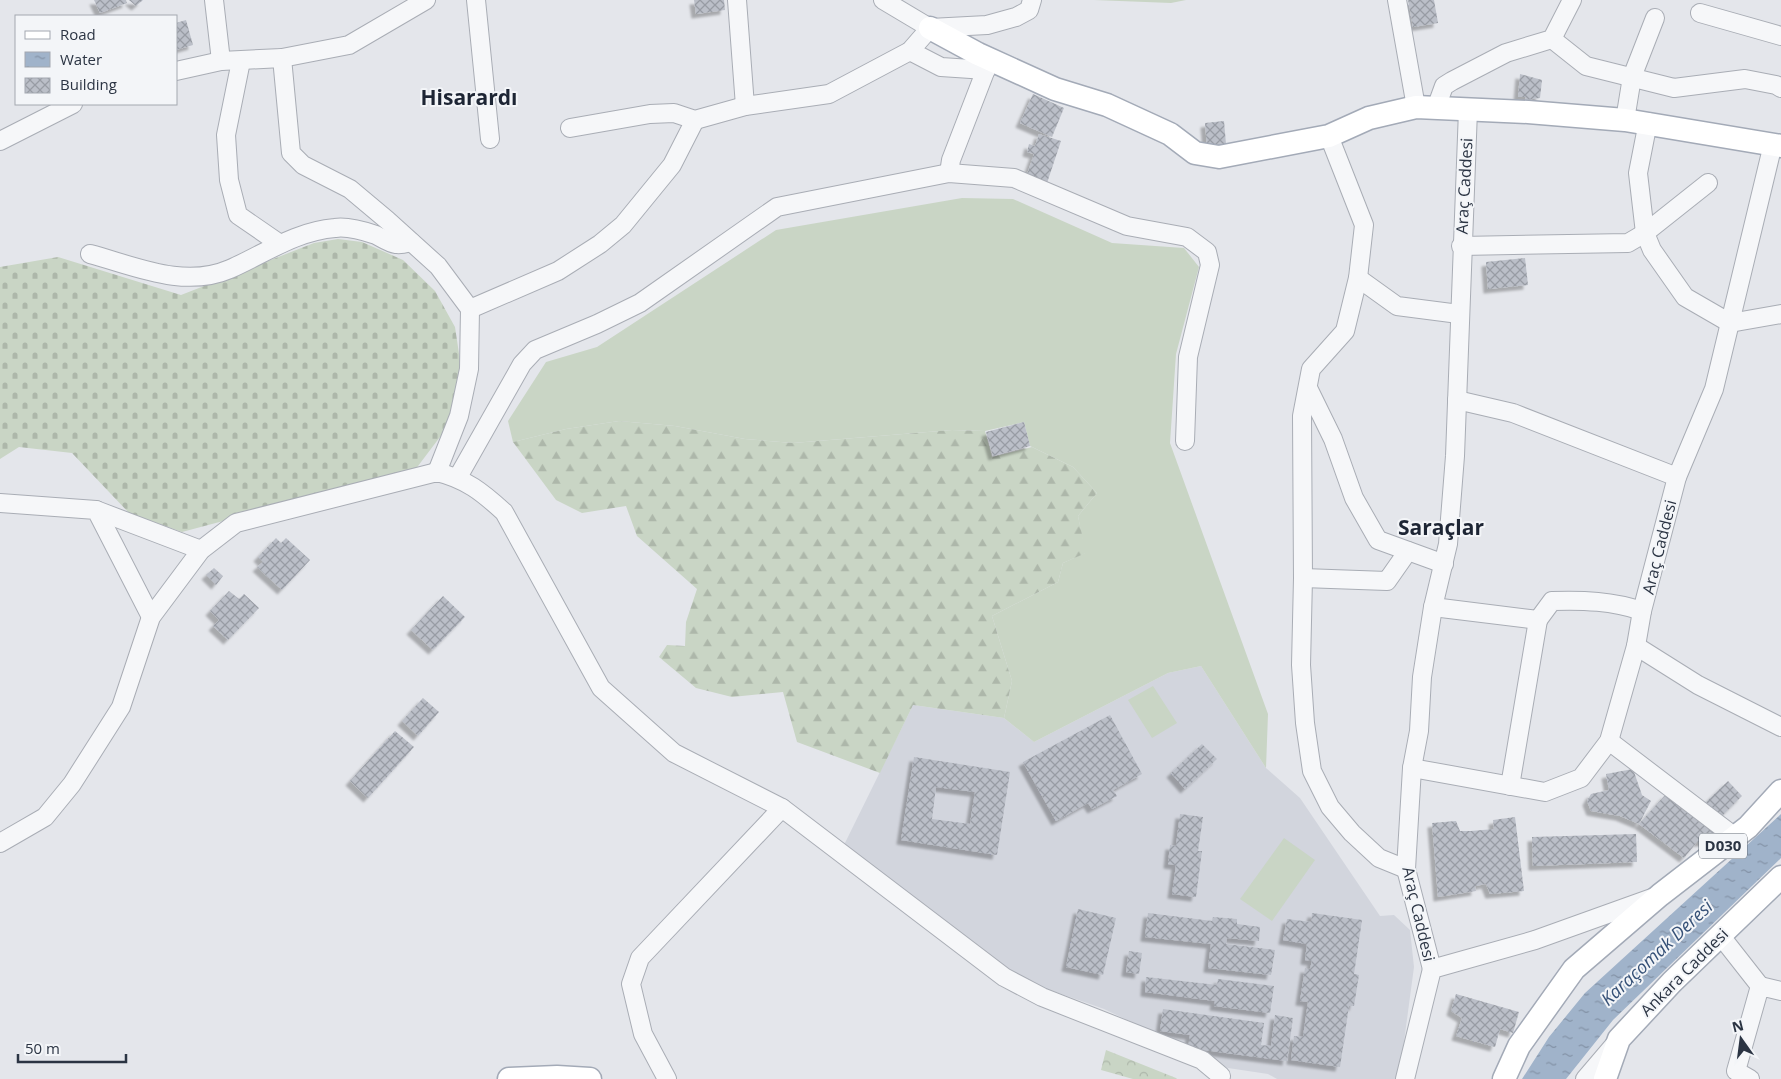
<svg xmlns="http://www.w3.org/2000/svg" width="1781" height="1079" viewBox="0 0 1781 1079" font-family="'Open Sans',sans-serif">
<defs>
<pattern id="forest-firs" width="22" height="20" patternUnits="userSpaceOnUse" patternTransform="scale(1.25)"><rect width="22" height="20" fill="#c9d5c5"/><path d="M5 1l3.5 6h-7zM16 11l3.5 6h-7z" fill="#adb7aa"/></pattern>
<pattern id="cemetery-stones" width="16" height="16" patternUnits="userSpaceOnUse" patternTransform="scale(1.25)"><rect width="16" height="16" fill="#c9d5c5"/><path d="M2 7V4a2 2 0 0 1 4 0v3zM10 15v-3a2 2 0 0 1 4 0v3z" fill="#adb7aa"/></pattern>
<pattern id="park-crowns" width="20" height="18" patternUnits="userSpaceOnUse" patternTransform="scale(1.25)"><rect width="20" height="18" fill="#c9d5c5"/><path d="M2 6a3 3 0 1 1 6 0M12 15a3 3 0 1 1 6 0" fill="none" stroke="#adb7aa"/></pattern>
<pattern id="water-ripples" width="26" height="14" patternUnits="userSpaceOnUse" patternTransform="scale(1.25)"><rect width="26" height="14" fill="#a0b3ca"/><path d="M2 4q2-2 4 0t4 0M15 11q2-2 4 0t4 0" fill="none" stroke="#8392a6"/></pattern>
<pattern id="building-cross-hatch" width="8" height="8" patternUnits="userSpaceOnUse" patternTransform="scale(1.25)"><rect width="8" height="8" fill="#bbbfc8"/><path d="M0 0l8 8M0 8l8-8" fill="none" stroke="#989ca4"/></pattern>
<filter id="shadow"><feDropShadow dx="-4.5" dy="4.5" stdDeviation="1" flood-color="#0004"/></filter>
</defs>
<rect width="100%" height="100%" fill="#e4e6eb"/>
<!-- built -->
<path fill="#d2d5dd" d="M1201,666L1266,768L1300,798L1380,916L1394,915L1410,930L1414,967L1399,1079H1277L1268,1074L1228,1068L1104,1009L1005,974L843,847L913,705L1004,718L1034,742L1168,673Z"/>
<!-- grass -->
<g fill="#c9d5c5">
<path d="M1094,0H1186L1171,3Z"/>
<path d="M962,198L1013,199L1112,243L1184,248L1199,267L1176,354L1170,443L1268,714L1266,768L1201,666L1168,673L1034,742L1004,718L1012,681L992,616L1058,582L1063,563L1085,553L1078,516L1097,493L1073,467L1030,446L1024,422L985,431L952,430L793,443L745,439L675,426L619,421L566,429L513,442L508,421L546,362L597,347L776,230Z"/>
<path d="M1153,686L1177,723L1152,738L1128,700Z"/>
<path d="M1284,838L1315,860L1272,921L1240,899Z"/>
</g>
<!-- forest -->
<path fill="url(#forest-firs)" d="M619,421L675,426L745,439L793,443L952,430L985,431L992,457L1032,447L1073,467L1097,493L1078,516L1086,553L1063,563L1058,582L992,616L1012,681L1004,718L913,705L880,773L797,742L783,692L732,697L696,688L659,657L667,645L685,646L686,622L697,589L637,536L626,506L582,513L556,500L513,442L566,429Z"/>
<!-- cemetery -->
<path fill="url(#cemetery-stones)" d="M338,239L362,242L403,260L435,291L455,327L461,367L454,410L446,429L415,470L182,532L129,513L72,453L19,447L0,459V267L58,257L181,295L314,243Z"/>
<!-- park -->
<path fill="url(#park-crowns)" d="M1106,1050L1176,1078L1177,1079H1133L1101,1070Z"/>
<!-- water -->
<path fill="url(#water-ripples)" d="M1781,814V858L1613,1020L1566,1079H1522L1549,1037L1585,993Z"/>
<!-- building -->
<g fill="url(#building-cross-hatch)" fill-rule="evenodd" filter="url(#shadow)">
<path d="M94,0H126L127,3L100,13Z"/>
<path d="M129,0H143L136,6Z"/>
<path d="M694,0H724L725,10L696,14Z"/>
<path d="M1408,0H1434L1438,23L1413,27Z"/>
<path d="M186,20L193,45L176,50V23Z"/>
<path d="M1520,74L1542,80L1540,98L1525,100L1526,97H1518Z"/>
<path d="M1033,94L1064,108L1052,137L1020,123Z"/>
<path d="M1224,121L1226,144L1207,146L1205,123Z"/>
<path d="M1039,134L1061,141L1046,186L1025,180L1034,154L1027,152L1029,144L1035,146Z"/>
<path d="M1525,258L1528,285L1488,289L1486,262Z"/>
<path d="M1024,422L1030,446L993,456L986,432Z"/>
<path d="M276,538L281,543L286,538L310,560L282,590L257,567L263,562L258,557Z"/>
<path d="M214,568L223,576L216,585L206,575Z"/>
<path d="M229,591L239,599L244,594L259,608L228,640L213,626L219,620L210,611Z"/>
<path d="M443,596L465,617L433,650L411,630Z"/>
<path d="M423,698L439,712L418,736L402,721Z"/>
<path d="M1110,715L1142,774L1113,790L1117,796L1092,809L1088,803L1056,821L1023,762Z"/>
<path d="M395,731L414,747L368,798L350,781Z"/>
<path d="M1202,744L1217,759L1185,789L1171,773Z"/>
<path d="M914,757L1010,772L997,855L901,840ZM936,787L975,792L970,824L932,819Z"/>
<path d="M1633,769L1642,795L1651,801L1639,824L1666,794L1714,831L1708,842H1697L1684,858L1639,824L1620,816L1591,811L1587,801L1591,794L1609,790L1606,774Z"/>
<path d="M1728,781L1742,796L1719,819L1706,802Z"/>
<path d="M1180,814L1203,817L1198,851H1202L1196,897L1172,894L1176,865L1168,864L1170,845L1176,846Z"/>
<path d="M1515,817L1524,891L1490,894L1486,884L1475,886L1476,891L1438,897L1432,823L1456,821L1460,831H1471L1494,829L1493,820Z"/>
<path d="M1636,834L1637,862L1533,866L1532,837Z"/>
<path d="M1078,909L1116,918L1103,975L1066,967Z"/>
<path d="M1148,913L1212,921L1213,917L1237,919V924L1260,927L1259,941L1227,938L1226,944L1275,950L1271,975L1208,968L1211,944L1145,937Z"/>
<path d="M1312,913L1362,920L1354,974L1359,975L1354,1006H1349L1340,1067L1291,1060L1294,1036L1303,1037L1308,1002L1300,1001L1305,968L1310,969L1312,961L1305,960L1307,944L1283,940L1287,919L1311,922Z"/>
<path d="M1129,951L1142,953L1139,974L1126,972Z"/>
<path d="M1146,977L1217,985L1218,979L1274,986L1270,1013L1214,1006L1215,1001L1145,992Z"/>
<path d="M1456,994L1519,1012L1513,1033L1500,1029L1495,1047L1456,1036L1462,1018L1451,1011Z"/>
<path d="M1163,1009L1264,1023L1261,1045L1271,1046L1275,1015L1293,1018L1287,1061L1188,1048L1190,1035L1160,1031Z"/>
</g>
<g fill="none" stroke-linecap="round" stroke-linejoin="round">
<defs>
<g id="minor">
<path d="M214,0L221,61"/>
<path d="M476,0L490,139"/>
<path d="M737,0L745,106"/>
<path d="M883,0L930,28L987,25L1016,17L1029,10L1032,0"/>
<path d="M1397,0L1416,107"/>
<path d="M1700,13L1781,36"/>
<path d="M1552,39L1586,66L1674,88L1745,79L1776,85L1781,88"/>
<path d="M910,51L941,67L986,70"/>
<path d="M282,58L291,153L303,165L350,189L387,220L438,266L470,309L469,369L459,416L437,472"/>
<path d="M241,61L226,135L229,180L238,215L280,244"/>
<path d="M176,71L221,61L282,58L349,45L426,0"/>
<path d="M1436,108L1444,86L1452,81L1506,53L1552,39L1572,0"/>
<path d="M1625,120L1632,77L1655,18"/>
<path d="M1648,122L1638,173L1645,233L1652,250L1685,297L1730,323L1781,314"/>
<path d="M570,128L650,114L674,113L695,120L745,106L829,94L910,51L930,28"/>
<path d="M1329,136L1364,225L1358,278L1345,331L1311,369L1302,416L1303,578L1301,665L1305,723L1312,771L1330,807L1352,833L1379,858L1406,869"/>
<path d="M0,141L73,104"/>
<path d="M949,173L951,160L990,59"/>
<path d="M1461,246L1628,243L1645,233L1708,183"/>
<path d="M90,254C135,266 184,289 230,269C264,254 296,231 335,228C348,226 364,231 376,235C382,238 389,243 396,244C401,245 407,243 411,242"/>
<path d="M1358,278L1397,306L1459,314"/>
<path d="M470,309L558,271L600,244L623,225L672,165L695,120"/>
<path d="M1308,388L1333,439L1354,498L1378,540L1444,564"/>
<path d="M1457,400L1513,413L1677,477"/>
<path d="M458,477L522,364L535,350L597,324L640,303L777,207L949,173L1014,178L1127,226L1187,237L1207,252L1210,265L1188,357L1185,441"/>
<path d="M0,503L96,510L151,617"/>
<path d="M96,510L201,550"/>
<path d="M1303,578L1387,581L1408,551"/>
<path d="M1433,607L1538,620L1552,601C1584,600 1612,601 1642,611"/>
<path d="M1636,646L1698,685L1781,727"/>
<path d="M1609,741L1735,837"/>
<path d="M1412,768L1545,792L1581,778L1609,741L1636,646L1642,611L1677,477L1714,389L1773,144"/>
<path d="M1510,786L1538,620"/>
<path d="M0,843L45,817L72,784L121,707L151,617L201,550L236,523L437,472C466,479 482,492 504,512L601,688L674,753L782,808L1004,977L1042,997L1202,1060L1221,1076"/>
<path d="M1720,935L1760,986"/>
<path d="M1432,969L1406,869L1412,768L1419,731L1422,677L1433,607L1448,544L1455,456L1468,110"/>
<path d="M667,1079L643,1034L631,984L640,958L782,808"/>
<path d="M1405,1079L1432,969L1535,940L1652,898"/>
<path d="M1585,1079L1614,1045"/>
<path d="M1750,1079L1736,1071L1760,986L1781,991"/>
</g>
<g id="major">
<path d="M930,28L978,54L1055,89L1107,105L1170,134L1195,153L1219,157L1329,136L1369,118L1416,107L1528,112L1625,120L1781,146"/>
<path d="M509,1079L557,1077L590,1079"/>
<path d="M1504,1079L1519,1046L1574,969L1660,895L1748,827L1781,791"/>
<path d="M1605,1079L1619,1039L1672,982L1781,877"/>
</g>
</defs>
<!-- minor casing -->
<use href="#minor" stroke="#a9adb5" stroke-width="20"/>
<!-- major casing -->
<use href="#major" stroke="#a3aab7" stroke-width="25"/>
<!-- minor -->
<use href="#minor" stroke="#f6f7f9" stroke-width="18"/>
<!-- major -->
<use href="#major" stroke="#fff" stroke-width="22"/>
</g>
<g text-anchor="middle" stroke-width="4" stroke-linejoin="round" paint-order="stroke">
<!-- shield labels -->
<rect fill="#f3f5f8" stroke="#676e79" stroke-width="1" x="1699" y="833.5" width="48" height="25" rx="4"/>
<g font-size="15" font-weight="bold" fill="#2b3443">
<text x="1723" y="851">D030</text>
</g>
<!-- street labels -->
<g font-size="16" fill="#2b3443" stroke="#f3f5f8">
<text transform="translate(1464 186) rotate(-87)" y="6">Araç Caddesi</text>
<text transform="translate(1659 547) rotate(-76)" y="6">Araç Caddesi</text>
<text transform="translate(1419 914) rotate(77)" y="6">Araç Caddesi</text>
<text transform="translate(1684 972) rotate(-45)" y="6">Ankara Caddesi</text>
</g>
<!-- water labels -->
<g font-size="18" font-style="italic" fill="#365177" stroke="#f3f5f8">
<text transform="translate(1657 953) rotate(-43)" y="6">Karaçomak Deresi</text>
</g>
<!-- district labels -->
<g font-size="21" font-weight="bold" fill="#1d2534" stroke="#f3f5f8">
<text x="469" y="105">Hisarardı</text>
<text x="1441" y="535">Saraçlar</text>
</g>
</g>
<!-- legend -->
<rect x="15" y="15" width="162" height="90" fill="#f3f5f8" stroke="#a3a8b0"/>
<rect x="25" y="31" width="25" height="8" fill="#ffffff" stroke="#a3a8b0"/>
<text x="60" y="40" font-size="15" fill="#2b3443">Road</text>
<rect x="25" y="52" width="25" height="15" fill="url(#water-ripples)" stroke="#a3a8b0"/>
<text x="60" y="65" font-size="15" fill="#2b3443">Water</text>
<rect x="25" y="78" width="25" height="15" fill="url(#building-cross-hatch)" stroke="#a3a8b0"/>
<text x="60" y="90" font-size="15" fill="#2b3443">Building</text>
<!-- north arrow -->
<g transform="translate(1741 1039) rotate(346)" stroke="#f3f5f8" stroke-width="4" paint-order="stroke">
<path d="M0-4L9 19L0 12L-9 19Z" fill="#2b3443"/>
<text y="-8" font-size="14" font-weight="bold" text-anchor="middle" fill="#2b3443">N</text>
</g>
<!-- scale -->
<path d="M18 1054v8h108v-8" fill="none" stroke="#2b3443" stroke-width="2.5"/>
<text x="25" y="1054" font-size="15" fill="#2b3443" stroke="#f3f5f8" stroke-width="4" paint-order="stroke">50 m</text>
</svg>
